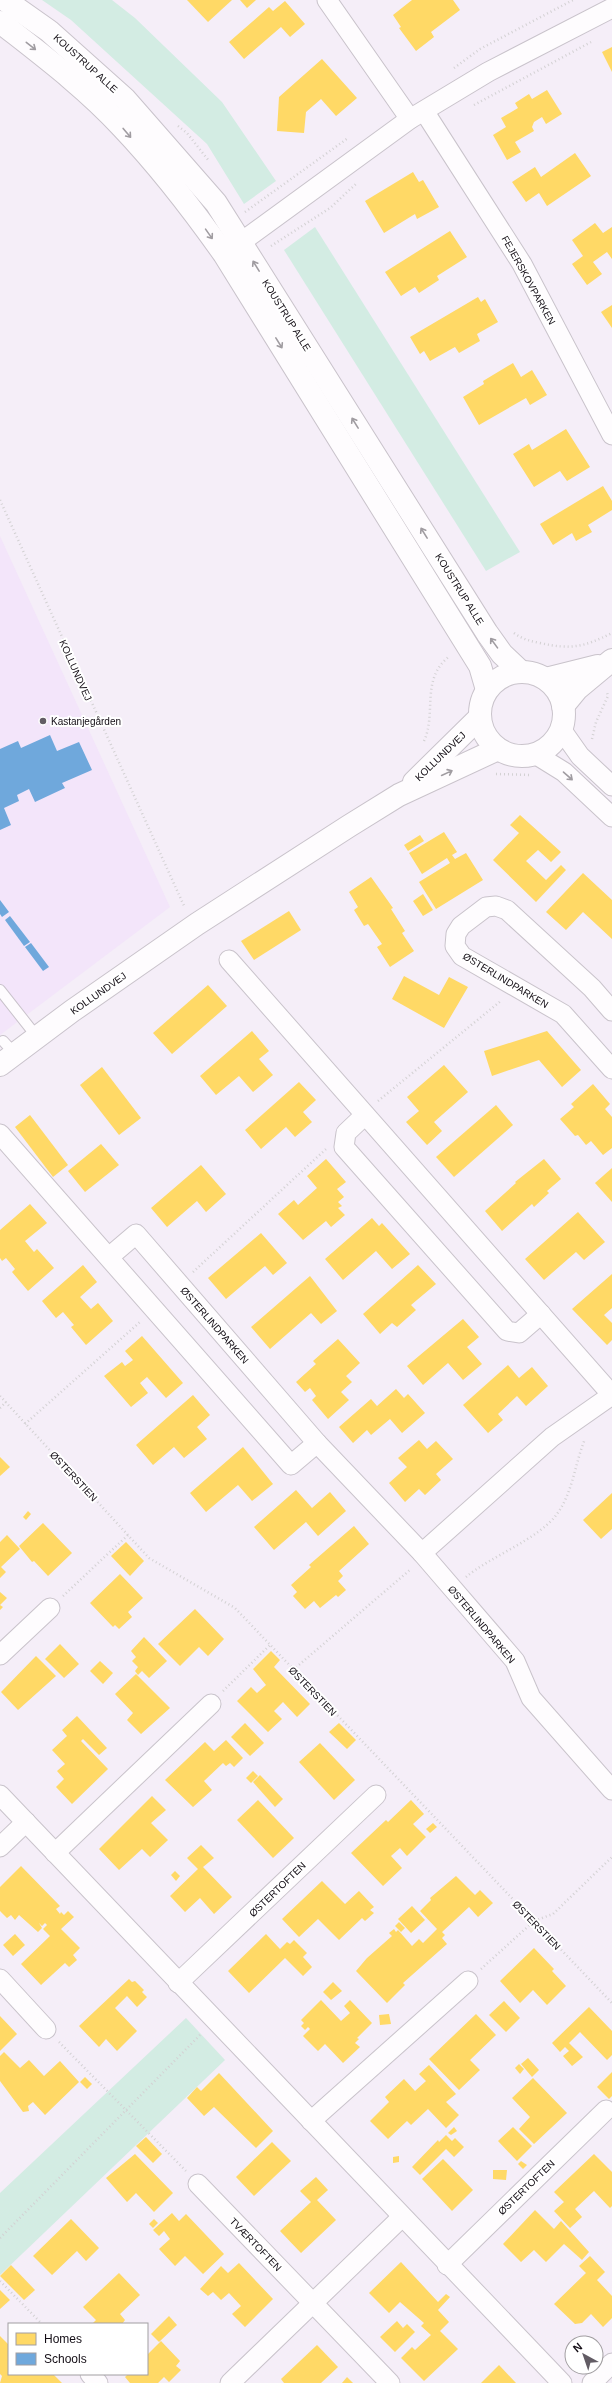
<svg xmlns="http://www.w3.org/2000/svg" width="612" height="2383" viewBox="0 0 612 2383" font-family="Arial,sans-serif">
<rect width="100%" height="100%" fill="#f5eef8"/>
<!-- built -->
<path fill="#f3e5fa" d="M0,536L170,907L0,1035Z"/>
<!-- green -->
<g fill="#d3ece3">
<path d="M42,0H112L135,18L222,102L276,181L244,204L207,144L71,20Z"/>
<path d="M315,227L520,552L486,571L284,250Z"/>
<path d="M186,2018L225,2060L0,2275V2193Z"/>
</g>
<!-- homes -->
<g fill="#ffd966">
<path d="M187,0H232L208,22Z"/>
<path d="M240,0H256L247,8Z"/>
<path d="M412,0H453L460,10L431,32L434,37L416,51L399,28L401,27L393,15Z"/>
<path d="M285,1L305,24L290,37L281,27L244,59L229,42L269,7L273,11Z"/>
<path d="M612,47V72L602,52Z"/>
<path d="M322,59L357,98L336,116L321,99L306,112L304,133L277,131L279,97Z"/>
<path d="M547,90L562,114L546,124L542,117L534,122L532,127L534,131L515,142L521,152L507,160L493,135L506,127L501,118L518,108L515,103L529,94L532,99Z"/>
<path d="M575,153L591,176L547,206L539,193L526,202L512,182L535,167L541,177Z"/>
<path d="M413,172L419,182L423,180L439,207L417,219L415,214L384,233L365,201Z"/>
<path d="M595,223L603,233L612,227V259L607,252L593,262L602,274L587,285L572,264L583,256L572,240Z"/>
<path d="M450,231L467,257L437,276L439,280L419,293L415,287L401,296L385,272Z"/>
<path d="M478,297L481,302L485,299L498,322L477,334L480,341L459,353L455,347L430,361L424,351L420,354L410,337Z"/>
<path d="M612,305V328L601,312Z"/>
<path d="M513,363L521,377L532,370L547,395L530,405L526,398L479,425L463,397L484,384L483,381Z"/>
<path d="M566,429L590,467L567,481L560,471L534,487L513,454L529,444L532,450Z"/>
<path d="M603,486L612,501V510L588,525L592,532L576,541L572,533L553,545L540,524Z"/>
<path d="M520,815L561,852L551,862L538,850L526,861L546,880L561,865L566,870L536,902L493,860L519,833L510,825Z"/>
<path d="M444,832L457,852L452,855L455,859L466,853L483,880L436,909L419,882L450,863L447,858L422,874L409,853Z"/>
<path d="M420,835L424,841L408,851L404,845Z"/>
<path d="M583,873L612,900V939L583,912L566,930L546,912Z"/>
<path d="M371,877L393,908L391,909L405,931L402,933L414,951L390,967L377,947L382,944L368,924L364,926L354,910L358,907L349,892Z"/>
<path d="M423,894L433,910L423,916L413,901Z"/>
<path d="M289,911L301,930L254,960L241,941Z"/>
<path d="M404,976L439,995L449,977L468,987L444,1028L392,999Z"/>
<path d="M208,985L227,1006L172,1054L153,1033Z"/>
<path d="M252,1031L269,1051L259,1059L273,1075L253,1092L239,1076L216,1095L200,1076Z"/>
<path d="M547,1031L581,1070L562,1087L539,1060L492,1076L484,1051Z"/>
<path d="M444,1065L468,1092L434,1122L442,1131L427,1145L406,1122L419,1111L407,1097Z"/>
<path d="M102,1067L141,1118L119,1135L80,1085Z"/>
<path d="M299,1082L316,1100L303,1112L312,1122L295,1137L286,1127L261,1149L245,1130Z"/>
<path d="M593,1084L610,1104L605,1109L612,1117V1148L603,1155L591,1141L586,1145L578,1135L575,1136L560,1119L574,1107L571,1104Z"/>
<path d="M496,1105L513,1125L454,1177L436,1157Z"/>
<path d="M30,1115L68,1165L53,1177L15,1127Z"/>
<path d="M101,1144L119,1165L85,1192L68,1171Z"/>
<path d="M326,1159L346,1182L337,1189L344,1197L338,1202L342,1206L338,1208L345,1215L331,1227L326,1221L303,1240L278,1214L294,1200L298,1205L317,1188L307,1176Z"/>
<path d="M544,1159L561,1179L547,1191L549,1193L534,1207L532,1204L502,1231L485,1211L516,1183L515,1182Z"/>
<path d="M201,1165L226,1194L206,1212L197,1201L167,1227L151,1208Z"/>
<path d="M612,1168V1202L595,1183Z"/>
<path d="M30,1204L47,1223L25,1241L34,1252L37,1249L54,1268L28,1291L12,1272L15,1269L6,1258L2,1261L0,1258V1230Z"/>
<path d="M578,1212L605,1242L584,1260L576,1252L544,1280L525,1259Z"/>
<path d="M372,1218L379,1226L382,1223L410,1254L392,1269L376,1251L343,1280L325,1259Z"/>
<path d="M261,1233L287,1263L273,1275L265,1266L226,1299L208,1278Z"/>
<path d="M83,1265L97,1282L80,1297L91,1309L98,1303L113,1321L86,1345L71,1327L74,1325L63,1312L56,1318L42,1301Z"/>
<path d="M418,1265L436,1284L411,1305L416,1310L397,1327L392,1323L380,1334L363,1314Z"/>
<path d="M612,1274V1308L604,1315L612,1323V1340L607,1345L572,1309Z"/>
<path d="M310,1276L337,1311L321,1324L311,1313L270,1349L251,1327Z"/>
<path d="M463,1319L479,1337L467,1347L482,1364L463,1380L448,1363L423,1385L407,1366Z"/>
<path d="M142,1336L183,1383L166,1398L147,1377L140,1383L148,1393L131,1407L104,1376L122,1362L125,1366L133,1360L125,1351Z"/>
<path d="M338,1339L360,1363L346,1376L352,1382L341,1392L349,1400L328,1419L312,1400L316,1396L310,1388L305,1392L296,1382L316,1364L313,1361Z"/>
<path d="M508,1365L519,1378L532,1367L548,1386L526,1406L517,1396L498,1414L503,1420L488,1433L463,1405Z"/>
<path d="M396,1389L404,1398L408,1394L425,1413L402,1433L390,1419L371,1435L367,1430L353,1443L339,1427L371,1399L377,1406Z"/>
<path d="M193,1395L210,1415L197,1427L207,1439L184,1458L174,1447L153,1465L136,1445Z"/>
<path d="M419,1440L427,1449L436,1441L453,1459L436,1474L441,1480L425,1495L419,1489L405,1502L389,1483L407,1467L398,1458Z"/>
<path d="M243,1447L273,1484L252,1501L238,1485L206,1512L190,1493Z"/>
<path d="M0,1457L10,1467L0,1476Z"/>
<path d="M296,1490L312,1508L330,1492L346,1511L318,1536L306,1522L274,1550L254,1527Z"/>
<path d="M612,1493V1529L601,1539L583,1520Z"/>
<path d="M28,1511L31,1514L26,1520L23,1517Z"/>
<path d="M43,1523L72,1553L48,1576L34,1561L32,1562L19,1546Z"/>
<path d="M354,1526L369,1544L339,1571L343,1576L338,1581L346,1590L338,1597L336,1595L320,1608L314,1601L305,1609L293,1596L297,1592L291,1585L311,1567L309,1565Z"/>
<path d="M7,1535L20,1549L1,1567L6,1572L0,1578V1542Z"/>
<path d="M126,1542L144,1561L130,1576L111,1556Z"/>
<path d="M120,1574L143,1598L128,1612L132,1617L119,1629L115,1625L113,1627L90,1603Z"/>
<path d="M0,1592L7,1598L0,1605L3,1607L0,1610Z"/>
<path d="M195,1609L224,1639L208,1656L199,1647L180,1666L158,1644Z"/>
<path d="M144,1637L167,1661L149,1678L142,1671L138,1675L135,1671L138,1667L132,1661L136,1657L131,1651Z"/>
<path d="M60,1644L79,1664L64,1678L45,1659Z"/>
<path d="M271,1651L280,1660L274,1667L310,1704L297,1717L283,1702L274,1711L282,1719L268,1732L237,1701L251,1687L257,1693L266,1685L253,1669Z"/>
<path d="M36,1656L56,1676L18,1710L1,1692Z"/>
<path d="M100,1661L113,1673L103,1684L90,1671Z"/>
<path d="M136,1674L170,1708L141,1734L127,1720L133,1713L115,1694Z"/>
<path d="M77,1716L107,1748L99,1755L83,1739L81,1741L108,1769L72,1804L56,1787L64,1779L57,1771L65,1764L52,1750L67,1736L62,1730Z"/>
<path d="M245,1723L264,1743L250,1756L231,1737Z"/>
<path d="M339,1723L356,1740L347,1749L329,1732Z"/>
<path d="M226,1740L243,1758L234,1767L230,1763L226,1766L223,1763L204,1781L212,1790L193,1807L165,1780L205,1742L214,1751Z"/>
<path d="M320,1743L355,1780L334,1800L299,1762Z"/>
<path d="M253,1771L258,1776L251,1783L246,1778Z"/>
<path d="M260,1775L283,1799L275,1807L253,1782Z"/>
<path d="M152,1796L166,1810L151,1823L168,1840L150,1857L142,1849L119,1870L99,1849Z"/>
<path d="M258,1800L294,1838L273,1858L237,1820Z"/>
<path d="M411,1800L424,1814L413,1824L426,1837L407,1856L400,1848L391,1856L402,1868L383,1886L351,1853L386,1820L388,1822Z"/>
<path d="M433,1823L437,1827L430,1833L426,1829Z"/>
<path d="M201,1845L214,1858L203,1867L232,1897L214,1914L200,1898L185,1912L170,1896L198,1869L187,1858Z"/>
<path d="M21,1866L60,1906L56,1909L60,1914L61,1912L64,1915L68,1911L74,1917L61,1929L80,1948L73,1955L77,1960L69,1967L65,1963L41,1985L21,1964L50,1936L43,1929L47,1925L45,1923L42,1926L39,1923L42,1928L38,1932L19,1915L15,1920L11,1915L7,1918L0,1911V1887Z"/>
<path d="M175,1871L180,1876L176,1881L171,1875Z"/>
<path d="M456,1876L475,1895L480,1890L493,1903L478,1917L469,1907L442,1932L445,1935L442,1938L447,1944L403,1983L405,1985L387,2003L356,1971L367,1958L392,1936L389,1933L394,1929L396,1932L398,1930L412,1946L419,1939L423,1943L437,1929L420,1911L431,1900L430,1898Z"/>
<path d="M322,1881L345,1904L359,1891L374,1907L370,1910L374,1913L365,1921L362,1918L339,1940L318,1919L299,1937L282,1919Z"/>
<path d="M412,1906L425,1920L411,1933L398,1919Z"/>
<path d="M399,1922L405,1928L401,1932L395,1926Z"/>
<path d="M15,1934L25,1945L13,1956L3,1945Z"/>
<path d="M266,1934L280,1949L287,1942L290,1944L294,1940L307,1953L303,1957L312,1967L303,1976L285,1958L249,1993L228,1971Z"/>
<path d="M534,1948L554,1969L552,1971L566,1986L547,2005L533,1990L520,2003L500,1981Z"/>
<path d="M129,1979L132,1982L135,1981L144,1990L142,1992L147,1997L137,2007L127,1996L115,2008L137,2031L117,2051L106,2039L99,2047L79,2026Z"/>
<path d="M333,1982L342,1991L331,2000L323,1992Z"/>
<path d="M321,2000L341,2021L350,2013L344,2006L350,2000L372,2023L357,2038L359,2039L355,2043L360,2047L343,2063L325,2044L318,2051L303,2036L310,2029L308,2027L305,2030L301,2026L304,2023L301,2020Z"/>
<path d="M504,2001L520,2018L506,2032L489,2015Z"/>
<path d="M589,2007L612,2031V2055L607,2060L580,2032L569,2043L583,2057L572,2066L563,2056L569,2051L565,2047L560,2052L552,2043Z"/>
<path d="M389,2014L391,2024L380,2025L379,2015Z"/>
<path d="M476,2014L496,2035L470,2060L480,2070L459,2090L429,2059Z"/>
<path d="M0,2016L17,2034L0,2051Z"/>
<path d="M4,2052L20,2068L29,2060L44,2076L60,2061L79,2082L45,2115L33,2102L28,2106L29,2111L23,2112L0,2081V2056Z"/>
<path d="M528,2058L539,2070L532,2077L521,2064Z"/>
<path d="M519,2064L524,2069L520,2074L515,2068Z"/>
<path d="M429,2065L456,2094L446,2102L459,2115L446,2128L428,2109L411,2125L407,2121L388,2139L370,2121L389,2102L385,2097L404,2079L415,2091L426,2081L419,2074Z"/>
<path d="M612,2072V2096L609,2099L597,2087Z"/>
<path d="M219,2073L273,2131L256,2148L214,2107L204,2116L187,2098L197,2087L201,2091Z"/>
<path d="M85,2077L92,2084L87,2089L80,2082Z"/>
<path d="M533,2078L567,2113L534,2144L519,2129L530,2117L512,2098Z"/>
<path d="M454,2127L457,2131L451,2135L448,2133Z"/>
<path d="M513,2127L532,2146L517,2161L498,2141Z"/>
<path d="M446,2135L452,2141L455,2138L464,2147L454,2157L446,2149L420,2175L412,2167L438,2140L439,2142Z"/>
<path d="M146,2137L162,2154L153,2163L136,2146Z"/>
<path d="M272,2142L291,2161L254,2196L236,2177Z"/>
<path d="M135,2154L173,2193L154,2212L136,2193L127,2202L106,2178Z"/>
<path d="M594,2154L612,2172V2206L610,2208L594,2191L575,2209L582,2217L570,2228L554,2211L564,2202L554,2192Z"/>
<path d="M399,2156V2162L393,2163V2157Z"/>
<path d="M443,2159L473,2190L452,2211L422,2179Z"/>
<path d="M521,2161L527,2165L523,2169L518,2164Z"/>
<path d="M493,2170H507L506,2180L493,2179Z"/>
<path d="M316,2177L328,2190L317,2200L336,2220L301,2253L280,2231L311,2202L300,2191Z"/>
<path d="M535,2210L554,2229L561,2221L589,2252L582,2260L564,2244L546,2262L534,2250L521,2262L503,2244Z"/>
<path d="M172,2213L179,2221L186,2214L224,2254L203,2274L185,2256L175,2266L159,2249L170,2239L164,2231L159,2236L153,2230Z"/>
<path d="M71,2219L99,2248L86,2261L77,2251L52,2275L33,2256Z"/>
<path d="M154,2219L158,2223L153,2228L149,2224Z"/>
<path d="M590,2256L605,2272L597,2280L612,2296V2318L603,2327L591,2314L582,2323L575,2324L554,2304L586,2273L579,2266Z"/>
<path d="M401,2262L438,2302L446,2294L450,2297L438,2310L449,2322L440,2331L458,2349L424,2381L401,2358L412,2347L415,2350L431,2335L421,2326L424,2323L400,2302L389,2313L369,2293Z"/>
<path d="M239,2263L273,2299L245,2327L232,2314L241,2306L229,2293L221,2300L213,2292L208,2296L200,2289L221,2266L228,2273Z"/>
<path d="M11,2265L35,2290L24,2300L0,2276Z"/>
<path d="M119,2273L140,2295L120,2314L125,2320L122,2324H92L96,2320L83,2307Z"/>
<path d="M0,2290L10,2300L0,2309Z"/>
<path d="M169,2316L177,2325L159,2342L151,2334Z"/>
<path d="M397,2321L403,2328L407,2324L415,2332L395,2352L380,2337Z"/>
<path d="M0,2336L9,2345V2374H53L62,2383H0L2,2376L0,2374Z"/>
<path d="M161,2341L180,2361L176,2366L181,2370L169,2382L164,2377L158,2383H130L125,2377L128,2374H147V2355Z"/>
<path d="M317,2345L338,2367L321,2383H284L281,2379Z"/>
<path d="M499,2365L516,2383H481Z"/>
<path d="M347,2377L353,2383H342Z"/>
</g>
<!-- schools -->
<g fill="#6fa8dc">
<path d="M50,735L57,751L79,742L92,770L62,783L65,788L35,802L29,789L17,795L19,801L4,808L11,825L0,830V749L18,741L21,748Z"/>
<path d="M0,900L9,912L2,917L0,914Z"/>
<path d="M10,916L30,942L24,946L5,920Z"/>
<path d="M31,943L49,967L43,971L25,947Z"/>
</g>
<g fill="none" stroke-linecap="round" stroke-linejoin="round">
<defs>
<g id="lane">
<path d="M0,990L37,1037"/>
<path d="M3,1041L15,1054"/>
</g>
<g id="street">
<path d="M327,0L410,119"/>
<path d="M424,111L522,264L612,435"/>
<path d="M229,251L410,119L488,72L612,8"/>
<path d="M561,729L580,756L612,786"/>
<path d="M535,754L564,772L612,817"/>
<path d="M229,960L612,1395"/>
<path d="M612,1011L592,988L507,910L496,906L486,907L461,926L456,934L455,946L462,956L563,1014L612,1069"/>
<path d="M365,1115L346,1133L344,1147L507,1331L519,1333L541,1314"/>
<path d="M0,1134L291,1465L317,1443"/>
<path d="M109,1257L136,1234L317,1443L422,1553L552,1437L612,1395"/>
<path d="M422,1553L515,1661L531,1698L612,1790"/>
<path d="M0,1655L50,1608"/>
<path d="M0,1795L562,2383"/>
<path d="M0,1847L26,1822"/>
<path d="M55,1853L211,1704"/>
<path d="M0,1979L46,2029"/>
<path d="M178,1983L376,1795"/>
<path d="M311,2121L468,1981"/>
<path d="M198,2184L390,2383"/>
<path d="M447,2265L606,2110"/>
<path d="M90,2374L98,2383"/>
<path d="M230,2383L402,2217"/>
<path d="M592,2383L612,2363"/>
</g>
<g id="secondary">
<path d="M5,0L49,31L125,99L216,203L487,633L502,654L520,671"/>
<path d="M0,22C42,55 85,87 122,127C159,166 193,210 224,254L480,666L487,690"/>
<circle cx="522" cy="714" r="42"/>
<path d="M546,679L598,666"/>
<path d="M563,706L577,689L612,660"/>
<path d="M414,782L480,717"/>
<path d="M0,1065L72,1011L197,924L349,826L399,795L498,749"/>
</g>
</defs>
<!-- lane casing -->
<use href="#lane" stroke="#c9c3cb" stroke-width="12"/>
<!-- street casing -->
<use href="#street" stroke="#c9c3cb" stroke-width="21"/>
<!-- secondary casing -->
<use href="#secondary" stroke="#c9c3cb" stroke-width="24"/>
<!-- path -->
<g stroke="#d3d1d3" stroke-width="2.5" stroke-dasharray="1 3" stroke-linecap="butt">
<path d="M454,68L480,49L573,0"/>
<path d="M474,105L591,42"/>
<path d="M178,126L187,133L209,161"/>
<path d="M245,212L348,138"/>
<path d="M271,246L330,208L357,183"/>
<path d="M0,500L185,908"/>
<path d="M514,633C522,639 530,641 540,643C571,650 584,647 612,633"/>
<path d="M592,739L596,722L608,696L607,692"/>
<path d="M424,741C437,713 420,678 450,656"/>
<path d="M496,774L531,775"/>
<path d="M378,1101L502,1000"/>
<path d="M193,1272L326,1149"/>
<path d="M0,1396L149,1558L235,1608L612,2003"/>
<path d="M0,1408L6,1402"/>
<path d="M25,1424L140,1322"/>
<path d="M466,1577C491,1556 539,1539 557,1514C573,1492 575,1463 585,1439"/>
<path d="M63,1596L128,1535"/>
<path d="M293,1670L411,1569"/>
<path d="M223,1691L270,1645"/>
<path d="M481,1969L534,1921L553,1914L612,1857"/>
<path d="M59,2042L186,2171"/>
<path d="M0,2238L202,2033"/>
<path d="M0,2281L42,2324"/>
</g>
<!-- lane -->
<use href="#lane" stroke="#fefcfe" stroke-width="10"/>
<!-- street -->
<use href="#street" stroke="#fefcfe" stroke-width="19"/>
<!-- secondary -->
<use href="#secondary" stroke="#fefcfe" stroke-width="22"/>
</g>
<!-- one-way arrows -->
<defs><path id="oneway-shaft" d="M-6 0H5M1.5-3L5.5 0L1.5 3" fill="none" stroke-width="1.6" stroke-linecap="round" stroke-linejoin="round"/></defs>
<g stroke="#a09ca1">
<use href="#oneway-shaft" transform="translate(31 46) rotate(38)"/>
<use href="#oneway-shaft" transform="translate(127 133) rotate(50)"/>
<use href="#oneway-shaft" transform="translate(209 234) rotate(55)"/>
<use href="#oneway-shaft" transform="translate(256 266) rotate(-122)"/>
<use href="#oneway-shaft" transform="translate(279 343) rotate(58)"/>
<use href="#oneway-shaft" transform="translate(355 423) rotate(-122)"/>
<use href="#oneway-shaft" transform="translate(424 533) rotate(-122)"/>
<use href="#oneway-shaft" transform="translate(494 643) rotate(-126)"/>
<use href="#oneway-shaft" transform="translate(447 773) rotate(-25)"/>
<use href="#oneway-shaft" transform="translate(568 776) rotate(41)"/>
</g>
<!-- markers -->
<circle fill="#625c64" stroke="#fff" stroke-width="1.5" cx="43" cy="721" r="4"/>
<g text-anchor="middle" stroke-width="4" stroke-linejoin="round" paint-order="stroke">
<!-- street labels -->
<g font-size="10" fill="#130d15" stroke="#fff">
<text transform="translate(86 63) rotate(42)" y="4">KOUSTRUP ALLE</text>
<text transform="translate(529 280) rotate(61)" y="4">FEJERSKOVPARKEN</text>
<text transform="translate(287 315) rotate(58)" y="4">KOUSTRUP ALLE</text>
<text transform="translate(460 589) rotate(58)" y="4">KOUSTRUP ALLE</text>
<text transform="translate(76 670) rotate(66)" y="4">KOLLUNDVEJ</text>
<text transform="translate(440 756) rotate(-44)" y="4">KOLLUNDVEJ</text>
<text transform="translate(506 980) rotate(31)" y="4">ØSTERLINDPARKEN</text>
<text transform="translate(98 993) rotate(-35)" y="4">KOLLUNDVEJ</text>
<text transform="translate(215 1325) rotate(49)" y="4">ØSTERLINDPARKEN</text>
<text transform="translate(74 1476) rotate(47)" y="4">ØSTERSTIEN</text>
<text transform="translate(482 1624) rotate(50)" y="4">ØSTERLINDPARKEN</text>
<text transform="translate(313 1691) rotate(46)" y="4">ØSTERSTIEN</text>
<text transform="translate(277 1889) rotate(-44)" y="4">ØSTERTOFTEN</text>
<text transform="translate(537 1925) rotate(46)" y="4">ØSTERSTIEN</text>
<text transform="translate(526 2187) rotate(-44)" y="4">ØSTERTOFTEN</text>
<text transform="translate(256 2244) rotate(46)" y="4">TVÆRTOFTEN</text>
</g>
<!-- poi labels -->
<g font-size="10" fill="#130d15" stroke="#fff" text-anchor="start">
<text x="51" y="725">Kastanjegården</text>
</g>
</g>
<!-- legend -->
<rect x="8" y="2323" width="140" height="52" fill="#ffffff" stroke="#a19ea1"/>
<rect x="16" y="2333" width="20" height="12" fill="#ffd966" stroke="#a19ea1"/>
<text x="44" y="2343" font-size="12" fill="#130d15">Homes</text>
<rect x="16" y="2353" width="20" height="12" fill="#6fa8dc" stroke="#a19ea1"/>
<text x="44" y="2363" font-size="12" fill="#130d15">Schools</text>
<!-- north arrow -->
<g transform="translate(584 2355) rotate(320)"><circle r="19" fill="#ffffff" stroke="#a19ea1"/>
<path d="M0-3L7 15L0 10L-7 15Z" fill="#625c64"/>
<text y="-6" font-size="11" font-weight="bold" text-anchor="middle" fill="#130d15">N</text>
</g>
</svg>
